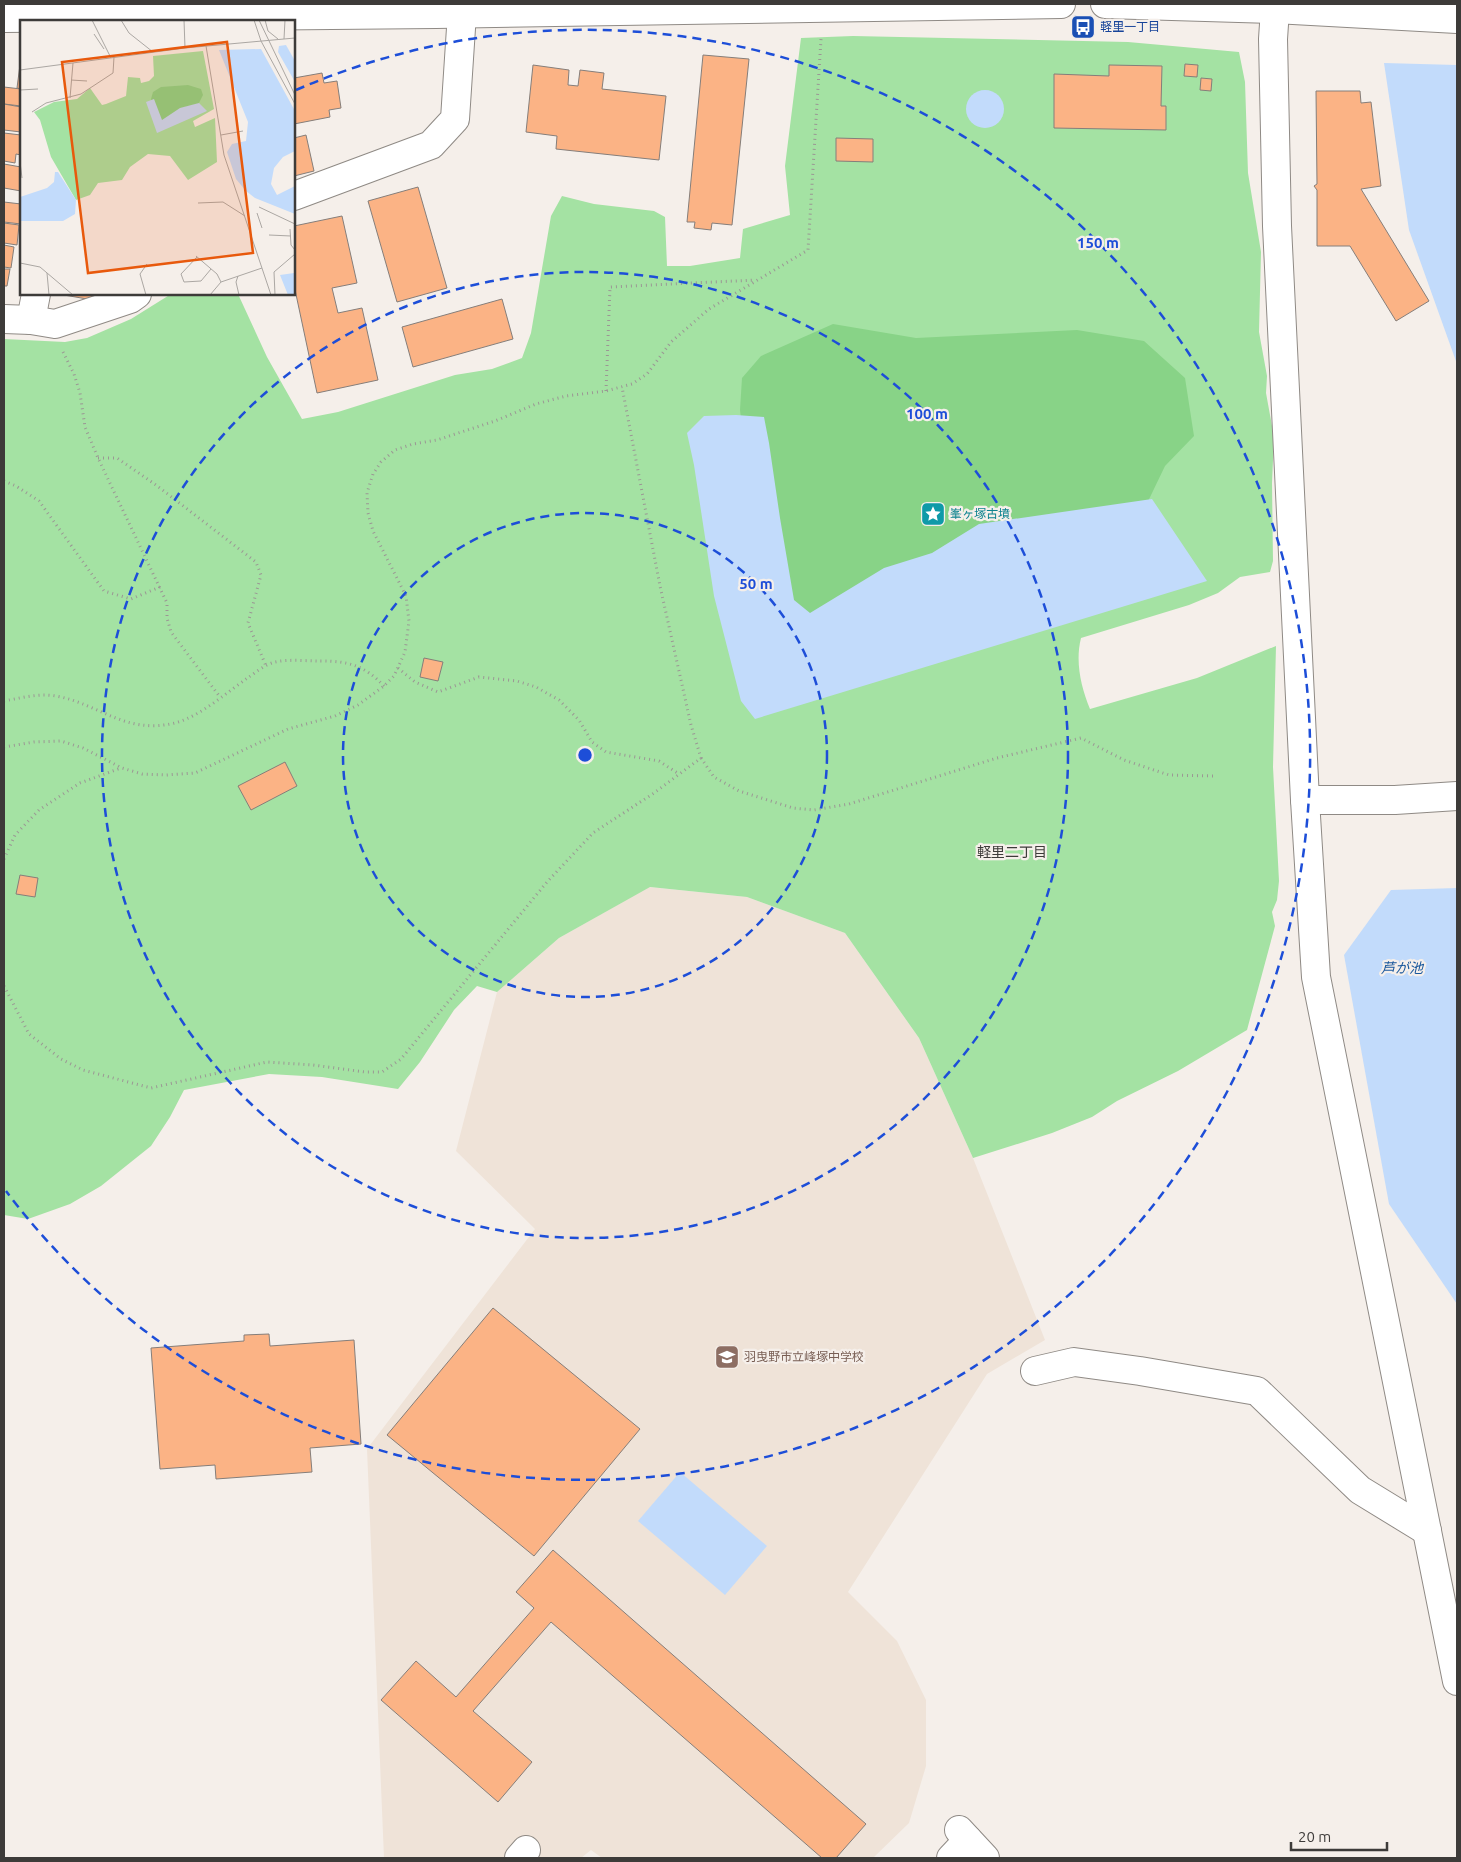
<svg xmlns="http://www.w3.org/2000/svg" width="1461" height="1862" viewBox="0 0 1461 1862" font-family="Ubuntu,'Noto Sans JP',sans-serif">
<rect width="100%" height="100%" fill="#f5efea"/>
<!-- built -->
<path fill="#efe3d8" d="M649,887L747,897L845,933L919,1038L973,1158L1045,1340L987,1374L848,1592L897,1641L926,1700V1766L909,1823L873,1858H602L591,1850L581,1858H384L367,1449L535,1229L456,1151L497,992L559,938Z"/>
<!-- green -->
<path fill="#a4e2a3" d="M853,36L1128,42L1239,52L1245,82L1248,173L1261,252L1259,332L1267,376L1266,393L1274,437L1272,483L1273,561L1270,572L1240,577L1218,593L1189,605L1081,638C1075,662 1081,687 1090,709L1197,678L1276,646L1273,767L1279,881L1277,900L1272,912L1275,926L1247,1030L1178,1071L1117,1101L1092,1117L1052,1133L973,1158L919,1038L845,933L747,897L650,887L559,938L497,992L477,986L454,1010L420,1062L398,1089L322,1077L269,1074L184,1090L170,1117L151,1146L101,1186L70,1204L28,1219L4,1215V339L65,342L87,338L131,319L171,294H238L267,357L302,419L338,412L455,375L492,369L522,358L531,333L551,216L562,196L594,204L654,211L665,217L667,266H690L740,258L743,229L790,215L785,166L801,38Z"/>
<!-- forest -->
<path fill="#88d387" d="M833,324L916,338L1077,330L1144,341L1185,378L1194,436L1165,466L1140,518L768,636L740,410L742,378L761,356Z"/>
<!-- water -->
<g fill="#c2dbfb">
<path d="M1384,63L1457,65V364L1409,230Z"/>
<circle cx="985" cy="109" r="19"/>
<path d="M736,415L764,417L769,443L780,518L794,600L810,613L884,568L932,553L979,524L1152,499L1207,581L755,719L741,701L714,596L694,465L687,433L704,416Z"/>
<path d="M1457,888V1304L1389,1204L1344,955L1391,890Z"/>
<path d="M680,1472L767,1546L725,1595L638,1521Z"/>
</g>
<!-- building -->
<g fill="#fbb385" stroke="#857e7a">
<path d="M703,55L749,59L732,225L712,223L711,230L694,228L695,222H687Z"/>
<path d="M21,57V89L17,88Z"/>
<path d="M1185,64L1198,65L1197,77L1184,76Z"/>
<path d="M533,65L569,70L568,85L578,86L580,70L604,73L602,89L666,96L659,160L556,149L557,136L526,132Z"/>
<path d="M1109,65L1162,66L1161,106H1166V130L1054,128V74L1109,76Z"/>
<path d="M322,73L324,83L337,81L341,108L329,110L330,117L294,124V78Z"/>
<path d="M1201,78L1212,79L1211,91L1200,90Z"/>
<path d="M4,87L21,89V106L4,104Z"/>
<path d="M1316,91H1360L1361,103L1371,102L1381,186L1361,189L1429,301L1396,321L1350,246H1317V190L1314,186L1317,184Z"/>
<path d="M4,104L21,107V132L4,130Z"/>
<path d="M4,133L21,135V155L16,154L15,163L4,161Z"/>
<path d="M306,135L314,171L294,176V138Z"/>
<path d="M836,138L873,139V162L836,161Z"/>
<path d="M4,164L21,167V191L4,188V191Z"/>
<path d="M418,187L447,288L397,302L368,201Z"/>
<path d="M4,202L21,204V224L4,222Z"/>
<path d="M342,216L357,283L332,288L338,313L362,308L378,380L317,393L294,285V226Z"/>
<path d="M4,223L19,225L17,245L4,243Z"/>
<path d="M4,245L14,247L11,268L4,267Z"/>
<path d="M4,269H10L7,286H4Z"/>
<path d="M58,294H94L93,300Z"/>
<path d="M502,299L513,339L413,367L402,327Z"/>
<path d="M424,658L443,662L438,681L420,677Z"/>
<path d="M285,762L297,786L251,810L238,786Z"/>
<path d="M20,875L38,878L35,897L16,894Z"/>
<path d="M493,1308L640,1429L534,1556L387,1435Z"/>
<path d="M269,1334L270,1346L354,1340L361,1444L310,1448L312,1472L216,1479L215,1465L160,1469L151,1348L244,1341V1335Z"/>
<path d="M553,1550L866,1824L836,1858H822L551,1622L473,1711L532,1762L498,1802L381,1700L416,1661L456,1697L534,1608L516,1592Z"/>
</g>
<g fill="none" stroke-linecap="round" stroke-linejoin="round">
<defs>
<g id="minor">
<path d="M1105,4L1275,9L1457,19"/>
<path d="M1275,9L1273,39L1277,226L1305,800L1316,977L1457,1681"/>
<path d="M4,18L436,14L1061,4"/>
<path d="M294,196L431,145L455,119L462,13"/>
<path d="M4,319L31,320L55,324L130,299L137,294"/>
<path d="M31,320L36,294"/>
<path d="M1305,800H1395L1457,796"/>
<path d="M1035,1371L1074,1362L1140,1371L1257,1391L1360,1490L1427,1531"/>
<path d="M959,1830L985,1858"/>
<path d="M519,1858L526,1850"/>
<path d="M951,1858L968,1840"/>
</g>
</defs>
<!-- minor casing -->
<use href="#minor" stroke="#8f8a85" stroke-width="30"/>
<!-- path -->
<g stroke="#9b9794" stroke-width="3" stroke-dasharray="1 4" stroke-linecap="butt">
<path d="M63,352L74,374L80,393L85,427L98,458L167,603V618L171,632L220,697"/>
<path d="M606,391L610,287L755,280"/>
<path d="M98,458H117L156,485L256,562L261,575L248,623L266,666"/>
<path d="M4,481L16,486L39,501L104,591L131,599L160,587"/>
<path d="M398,668L415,682L438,692L479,677L517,681L536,687L559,700L579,720L592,742L606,752L659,761L679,774"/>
<path d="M4,701C21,698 38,693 56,696C100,704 125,735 175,723C201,716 227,692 249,677C256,672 266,664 275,662C289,659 306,661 320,661C348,661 364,665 384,686"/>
<path d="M4,747L34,742L61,741L83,748L122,768L142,774L166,775L195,773L288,729L335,716L358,705L384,686L394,676L405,652L409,621L406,596L373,531L368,513L367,493L373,474L381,462L395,450L413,444L437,440L495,421L536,404L566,396L606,391L632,384L647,374L671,342L709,309L808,250L821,39"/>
<path d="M701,758L714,777L739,791L793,808L814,810L849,804L997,758L1081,738L1124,760L1169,775L1214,776"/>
<path d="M4,859L15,835L39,810L80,783L121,768"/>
<path d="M4,986L29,1034L61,1059L83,1070L151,1088L267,1062L313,1065L365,1072H382L401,1059L547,882L593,833L654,793L701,758L691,725L660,586L622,387"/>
</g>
<!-- minor -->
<use href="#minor" stroke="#fff" stroke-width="28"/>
</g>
<!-- distance rings -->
<g fill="none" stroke="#1d4ed8" stroke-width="2.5" stroke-dasharray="9 6">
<circle cx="585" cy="755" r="242"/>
<circle cx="585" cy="755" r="483"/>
<path d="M296 90A725 725 0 1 1 6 1191"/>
</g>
<!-- icons -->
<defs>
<symbol id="bus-square" viewBox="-11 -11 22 22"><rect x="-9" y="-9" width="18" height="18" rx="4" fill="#1a4fb4" stroke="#f5efea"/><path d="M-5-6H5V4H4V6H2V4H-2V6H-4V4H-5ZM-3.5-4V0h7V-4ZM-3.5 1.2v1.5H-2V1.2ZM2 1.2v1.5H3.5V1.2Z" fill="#fff"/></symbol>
<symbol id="sight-square" viewBox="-11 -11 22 22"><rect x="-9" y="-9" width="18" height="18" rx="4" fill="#0f9aa8" stroke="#f5efea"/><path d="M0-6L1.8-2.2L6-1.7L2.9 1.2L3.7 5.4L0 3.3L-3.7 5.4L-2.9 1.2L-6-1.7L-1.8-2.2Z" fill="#fff"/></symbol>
<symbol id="school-square" viewBox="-11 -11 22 22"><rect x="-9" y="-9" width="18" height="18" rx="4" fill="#8d6e63" stroke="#f5efea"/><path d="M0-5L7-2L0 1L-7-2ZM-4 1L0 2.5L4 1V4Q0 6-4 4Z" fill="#fff"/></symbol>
</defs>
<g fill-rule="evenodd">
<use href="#bus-square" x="1069" y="13" width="28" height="28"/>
<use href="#sight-square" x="919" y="500" width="28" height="28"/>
<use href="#school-square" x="713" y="1343" width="28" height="28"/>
</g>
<g text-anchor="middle" stroke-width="4.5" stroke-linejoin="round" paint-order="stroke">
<!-- transit labels -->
<g font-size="12" fill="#164399" stroke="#f5efea" text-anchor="start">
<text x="1100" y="31">軽里一丁目</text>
</g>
<!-- culture labels -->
<g font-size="12" fill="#0d838f" stroke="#f5efea" text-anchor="start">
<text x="950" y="518">峯ヶ塚古墳</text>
</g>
<!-- education labels -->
<g font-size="12" fill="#785e54" stroke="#f5efea" text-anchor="start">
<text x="744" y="1361">羽曳野市立峰塚中学校</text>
</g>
<!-- neighbourhood labels -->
<g font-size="14" fill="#3d3b39" stroke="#f5efea">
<text x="1012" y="857">軽里二丁目</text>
</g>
<!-- water labels -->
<g font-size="14" font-style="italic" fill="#18579c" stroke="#f5efea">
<text x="1402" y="973">芦が池</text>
</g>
</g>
<!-- overview -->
<g transform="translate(20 20)">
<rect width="275" height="275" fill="#f5efea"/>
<path d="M183,31L194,89L173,101L175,107L195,98L197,142L168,160L150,136L128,134L110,147L102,160L78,163L70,175L56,180L31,137L20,100L14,92L34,82L57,79L70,68L82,85L86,84L106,76L108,57L120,58L121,63L129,61L134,56L133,36Z" fill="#a4e2a3"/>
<path d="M168,65L181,69L183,75L178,85L138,104L131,79L133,72L141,67Z" fill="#88d387"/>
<path d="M266,25L275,41V62L258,32L259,26ZM241,29L275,91V131L263,137L254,148L251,164L257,175L275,166V194L235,178L226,171L216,159L207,132L212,124L226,121L228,102L199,30ZM134,79L142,100L160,88L179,83L187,91L137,113L126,82ZM35,152H38L56,180L55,194L43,201H0V177L27,168L34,162ZM274,253L275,275H268L260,255Z" fill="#c2dbfb"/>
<path fill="none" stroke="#aba7a3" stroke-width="1" d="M72,0L91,38M101,0L109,13L133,32M164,0L165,28M234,0L241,21L275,84M239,0L275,75M245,0L248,11L258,19M74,14L84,29M264,19L265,0M186,26L204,135L251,275M0,50L165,28L275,18M51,60L67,61M0,70L18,69M50,78L53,43M12,92L26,83L61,74L93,53L94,37M201,115L223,111M0,142L2,158M178,183L203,182L225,196M239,187L275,204M237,193L242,208M270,209L271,225L275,230M249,215L271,216M176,236L197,254L201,262M177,237L161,254L164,262L181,261L191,249M0,243L20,247L53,275M27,253L29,275M218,256L216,262L219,275M126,275L120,254L127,244M190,275L201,262L242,248M255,275L254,252L275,234"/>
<path fill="#e8590c" fill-opacity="0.15" stroke="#e8590c" stroke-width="2.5" d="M207,22L233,233L68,253L42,42Z"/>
<rect width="275" height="275" fill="none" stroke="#3d3b39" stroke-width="2.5"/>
</g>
<circle cx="585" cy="755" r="8" fill="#1d4ed8" stroke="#f5efea" stroke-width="2.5"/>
<g font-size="15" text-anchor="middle" font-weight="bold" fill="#1d4ed8" stroke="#f5efea" stroke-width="4.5" stroke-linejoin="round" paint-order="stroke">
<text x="1098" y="248">150 m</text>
<text x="927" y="419">100 m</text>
<text x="756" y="589">50 m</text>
</g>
<!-- border -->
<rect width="1461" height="1862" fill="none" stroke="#3d3b39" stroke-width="10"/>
<!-- scale -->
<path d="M1291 1842v8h96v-8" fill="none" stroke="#3d3b39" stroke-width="2.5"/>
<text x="1298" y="1842" font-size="15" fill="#3d3b39" stroke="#f5efea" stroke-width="4" paint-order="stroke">20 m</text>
</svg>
